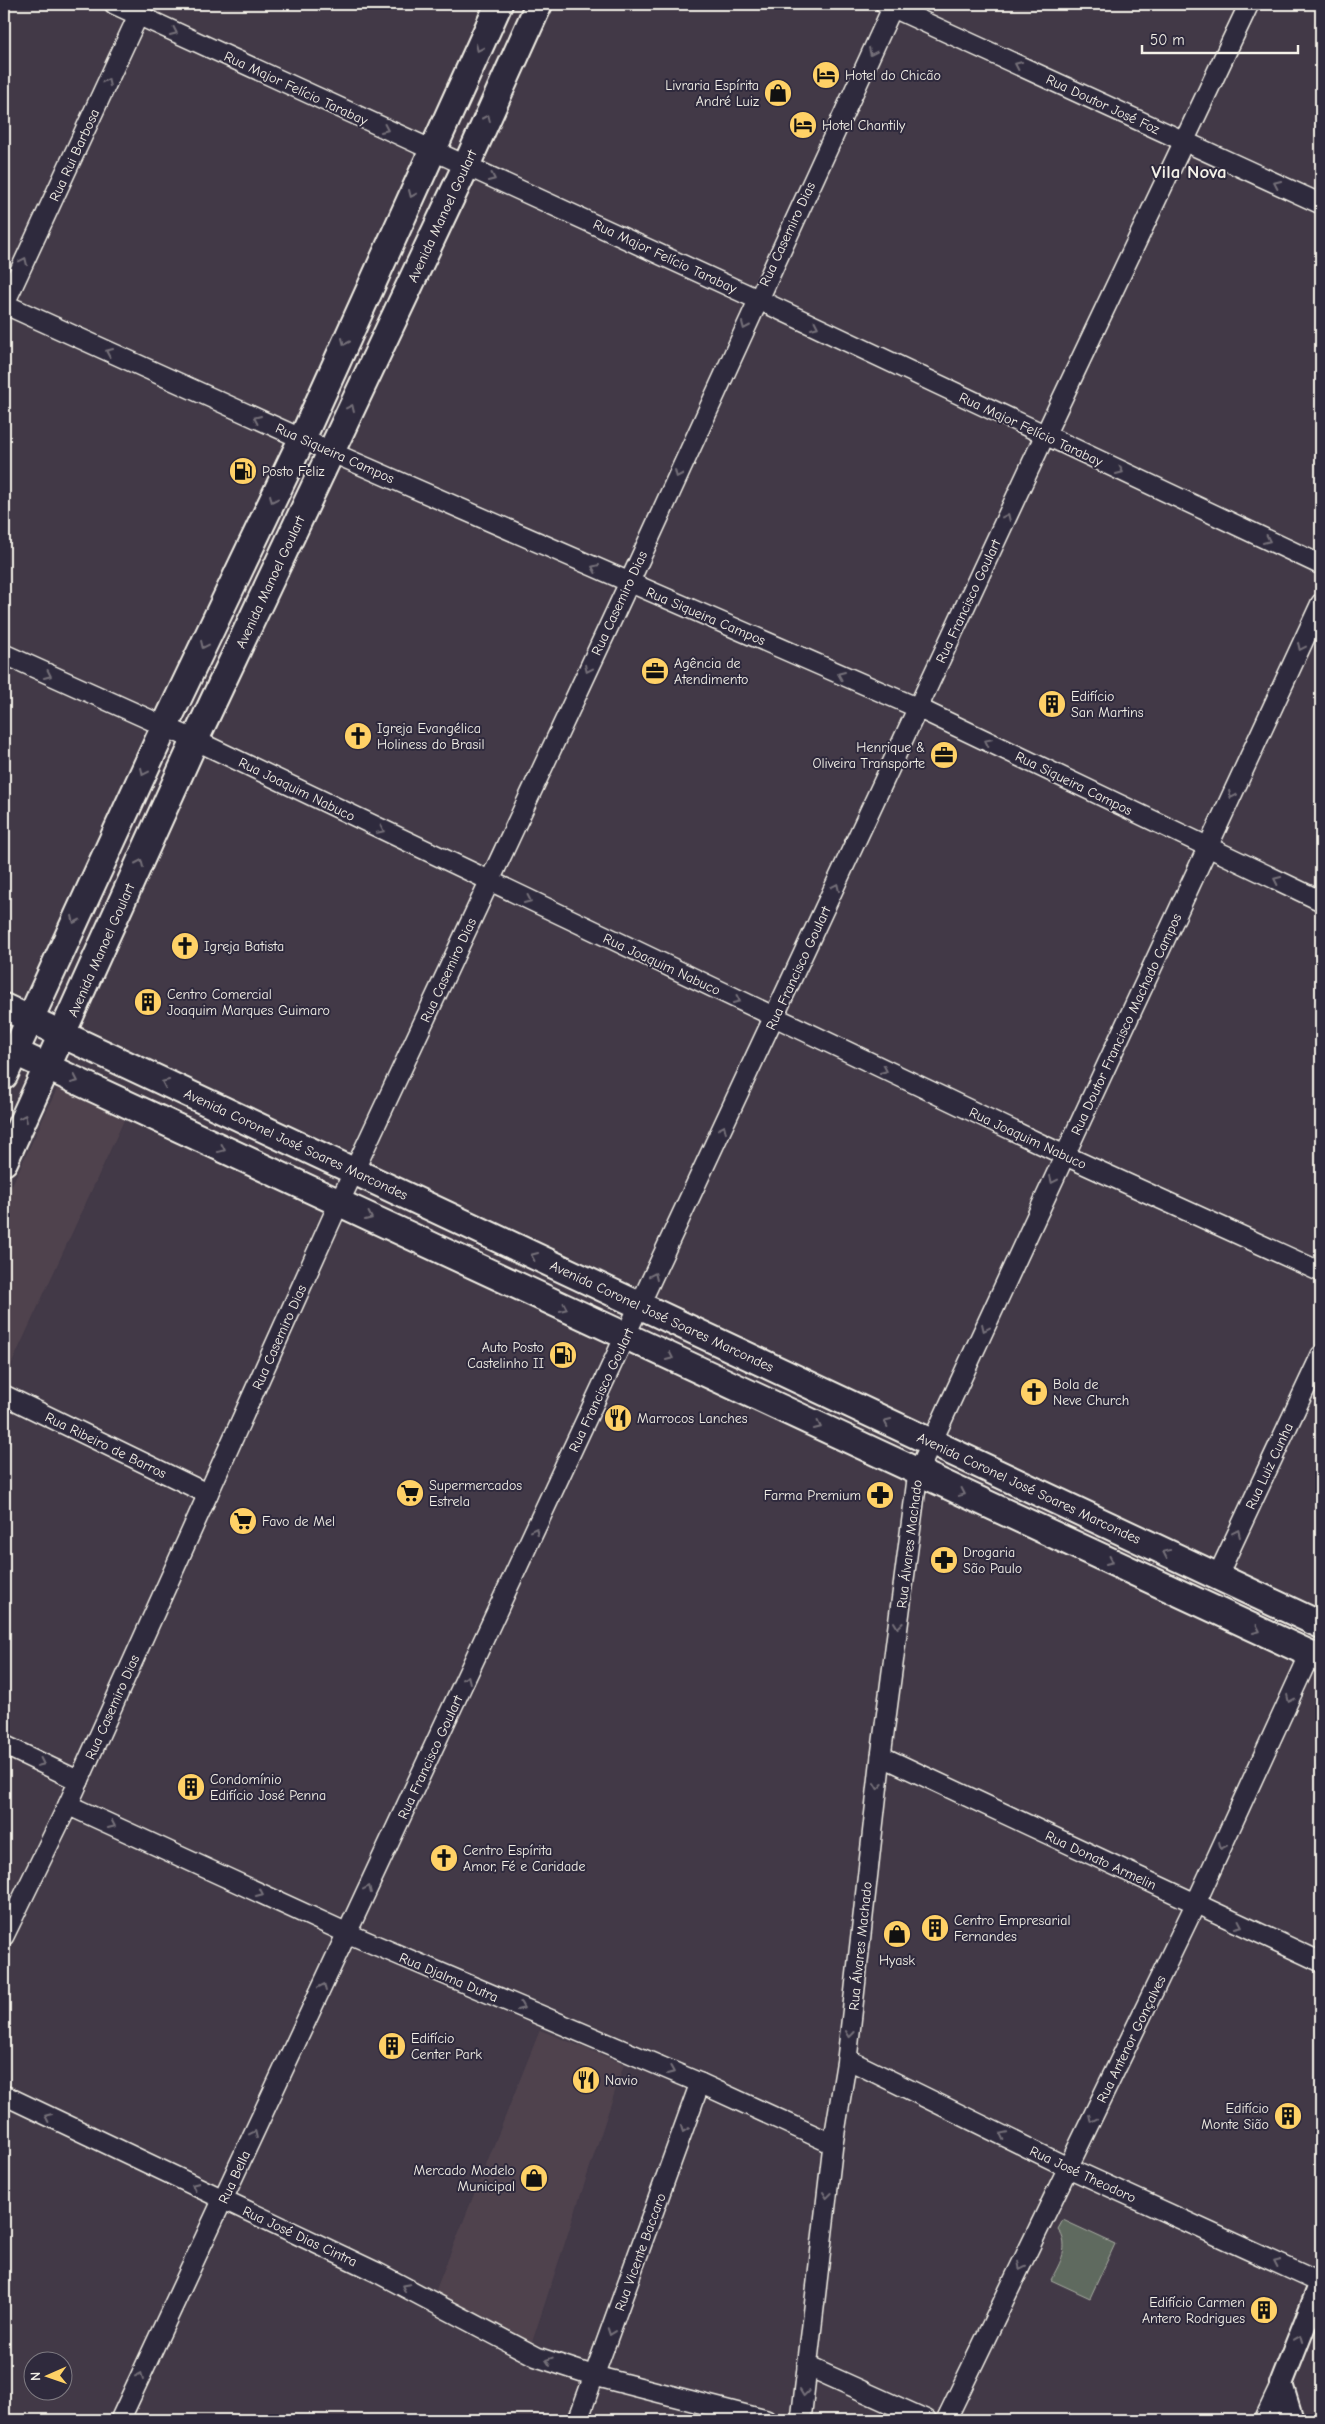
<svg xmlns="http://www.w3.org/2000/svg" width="1325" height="2424" viewBox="0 0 1325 2424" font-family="'Comic Neue',sans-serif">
<rect width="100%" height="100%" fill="#423947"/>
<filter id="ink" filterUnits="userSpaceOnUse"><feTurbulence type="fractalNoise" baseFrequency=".02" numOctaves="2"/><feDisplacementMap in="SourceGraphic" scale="10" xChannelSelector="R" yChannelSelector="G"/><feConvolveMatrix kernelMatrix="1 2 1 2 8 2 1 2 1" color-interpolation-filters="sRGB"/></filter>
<g filter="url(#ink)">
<!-- built -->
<g fill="#50434e">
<path d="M58,1087L124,1120L4,1380V1202Z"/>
<path d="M540,2030L624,2064L531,2345L435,2292Z"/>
</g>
<!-- green -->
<path fill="#5f6a5f" stroke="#aaaea4" d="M1063,2220L1115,2244L1090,2298L1051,2280C1060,2262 1071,2247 1058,2229Z"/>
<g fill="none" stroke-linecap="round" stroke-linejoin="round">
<defs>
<g id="minor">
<path d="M114,4L757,299L1321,565"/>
<path d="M885,4L1321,204"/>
<path d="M4,304L331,452L918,708L1321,901"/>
<path d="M4,305L143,5"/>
<path d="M4,654L195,740L1064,1155L1321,1272"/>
<path d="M4,1395L208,1494"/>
<path d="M1217,1577L1321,1355"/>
<path d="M4,1745L79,1781"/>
<path d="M881,1756L1321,1962"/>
<path d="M68,1805L347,1933L700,2083L833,2144"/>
<path d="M4,1936L68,1805L339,1203L629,583L894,4"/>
<path d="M847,2059L1069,2168L1321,2283"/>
<path d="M4,2095L376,2272L537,2357L595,2376L766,2420"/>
<path d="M807,2366L927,2420"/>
<path d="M120,2420L1045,435L1249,4"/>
<path d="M578,2420L700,2083"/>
<path d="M801,2420L833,2144L847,2059L881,1756L918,1472L1321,603"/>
<path d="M946,2420L1195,1905L1310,1654"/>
<path d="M1264,2420L1281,2384"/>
</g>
<path id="tertiary" d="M1292,2420L1281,2384L1321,2283"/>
<g id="secondary">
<path d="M4,1007L1321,1625"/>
<path d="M4,1047L1321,1659"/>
<path d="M4,1076L164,728L302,439L499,4"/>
<path d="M4,1162L195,740L466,166L539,4"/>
</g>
</defs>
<!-- minor casing -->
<use href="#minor" stroke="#f4f1e8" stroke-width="22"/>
<!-- tertiary casing -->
<use href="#tertiary" stroke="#f4f1e8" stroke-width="26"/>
<!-- secondary casing -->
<use href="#secondary" stroke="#f4f1e8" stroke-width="30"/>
<!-- minor -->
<use href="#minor" stroke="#2f2a3d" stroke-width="19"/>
<!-- tertiary -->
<use href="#tertiary" stroke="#2f2a3d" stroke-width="22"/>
<!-- secondary -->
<use href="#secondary" stroke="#2f2a3d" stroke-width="26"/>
</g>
<!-- one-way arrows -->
<defs><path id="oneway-chevron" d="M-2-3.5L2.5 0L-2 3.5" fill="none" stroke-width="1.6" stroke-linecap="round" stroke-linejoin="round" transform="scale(1.25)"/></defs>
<g stroke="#747079">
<use href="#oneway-chevron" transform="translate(174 32) rotate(25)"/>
<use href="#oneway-chevron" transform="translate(479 48) rotate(115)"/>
<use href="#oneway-chevron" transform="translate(872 52) rotate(115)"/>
<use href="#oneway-chevron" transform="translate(1018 65) rotate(-155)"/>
<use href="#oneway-chevron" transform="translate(107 82) rotate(-65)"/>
<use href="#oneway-chevron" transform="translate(487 118) rotate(-66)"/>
<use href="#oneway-chevron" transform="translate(385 129) rotate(25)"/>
<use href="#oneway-chevron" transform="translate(492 178) rotate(25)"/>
<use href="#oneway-chevron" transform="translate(1277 184) rotate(-155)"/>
<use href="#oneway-chevron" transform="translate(412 194) rotate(114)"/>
<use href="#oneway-chevron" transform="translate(24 261) rotate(-65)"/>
<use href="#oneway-chevron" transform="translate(745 326) rotate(114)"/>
<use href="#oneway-chevron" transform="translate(815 326) rotate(25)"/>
<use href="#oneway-chevron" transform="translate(345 342) rotate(114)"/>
<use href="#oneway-chevron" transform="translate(109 352) rotate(-156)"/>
<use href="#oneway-chevron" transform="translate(351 408) rotate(-65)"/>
<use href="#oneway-chevron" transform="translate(257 419) rotate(-156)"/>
<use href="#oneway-chevron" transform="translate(1120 471) rotate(25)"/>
<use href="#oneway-chevron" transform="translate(678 474) rotate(114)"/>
<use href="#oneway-chevron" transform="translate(273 499) rotate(115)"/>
<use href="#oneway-chevron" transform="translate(1007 517) rotate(-65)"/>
<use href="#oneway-chevron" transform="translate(1267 540) rotate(25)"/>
<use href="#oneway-chevron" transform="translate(595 568) rotate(-156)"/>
<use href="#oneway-chevron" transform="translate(204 645) rotate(115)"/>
<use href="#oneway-chevron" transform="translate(1301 647) rotate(115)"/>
<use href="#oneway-chevron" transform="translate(588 669) rotate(115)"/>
<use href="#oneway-chevron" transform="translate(48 675) rotate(25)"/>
<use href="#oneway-chevron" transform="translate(841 675) rotate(-157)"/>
<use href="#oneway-chevron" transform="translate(988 742) rotate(-154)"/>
<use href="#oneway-chevron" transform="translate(144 772) rotate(115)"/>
<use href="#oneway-chevron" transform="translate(1232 795) rotate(115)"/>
<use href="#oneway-chevron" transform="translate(381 830) rotate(26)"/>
<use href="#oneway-chevron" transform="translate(140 863) rotate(-66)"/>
<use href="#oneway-chevron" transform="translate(1277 880) rotate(-155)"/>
<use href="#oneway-chevron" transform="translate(836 887) rotate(-65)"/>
<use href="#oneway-chevron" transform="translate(528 900) rotate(25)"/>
<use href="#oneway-chevron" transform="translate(75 920) rotate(115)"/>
<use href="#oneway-chevron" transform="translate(737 1000) rotate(25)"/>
<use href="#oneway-chevron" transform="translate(884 1070) rotate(25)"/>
<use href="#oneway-chevron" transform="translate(75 1080) rotate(25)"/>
<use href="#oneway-chevron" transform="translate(165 1083) rotate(-155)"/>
<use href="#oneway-chevron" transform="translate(24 1118) rotate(-65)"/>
<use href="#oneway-chevron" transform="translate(723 1129) rotate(-65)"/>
<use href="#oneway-chevron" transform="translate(222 1149) rotate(25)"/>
<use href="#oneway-chevron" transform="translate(1053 1180) rotate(115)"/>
<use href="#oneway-chevron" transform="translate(369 1217) rotate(25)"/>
<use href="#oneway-chevron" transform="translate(534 1256) rotate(-155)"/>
<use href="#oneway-chevron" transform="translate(654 1276) rotate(-65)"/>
<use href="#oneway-chevron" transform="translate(564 1308) rotate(25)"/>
<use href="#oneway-chevron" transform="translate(985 1328) rotate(115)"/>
<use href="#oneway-chevron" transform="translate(670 1357) rotate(25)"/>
<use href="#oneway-chevron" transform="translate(887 1422) rotate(-155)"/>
<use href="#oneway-chevron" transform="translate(818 1426) rotate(25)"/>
<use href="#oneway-chevron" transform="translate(962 1493) rotate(25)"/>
<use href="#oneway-chevron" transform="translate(535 1531) rotate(-65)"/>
<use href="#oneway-chevron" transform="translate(1237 1533) rotate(-65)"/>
<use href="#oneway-chevron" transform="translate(1166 1553) rotate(-155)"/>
<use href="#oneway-chevron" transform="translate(1110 1561) rotate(25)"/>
<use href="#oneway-chevron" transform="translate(898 1625) rotate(97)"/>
<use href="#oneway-chevron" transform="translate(1257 1630) rotate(25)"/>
<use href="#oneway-chevron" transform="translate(467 1679) rotate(-65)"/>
<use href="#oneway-chevron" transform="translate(1290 1699) rotate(115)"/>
<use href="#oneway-chevron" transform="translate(41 1763) rotate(25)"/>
<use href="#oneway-chevron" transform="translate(878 1786) rotate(96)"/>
<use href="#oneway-chevron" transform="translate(112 1825) rotate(25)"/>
<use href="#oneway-chevron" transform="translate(1222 1846) rotate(115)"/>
<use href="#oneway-chevron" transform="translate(368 1889) rotate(-65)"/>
<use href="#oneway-chevron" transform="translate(260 1893) rotate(25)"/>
<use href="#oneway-chevron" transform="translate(1239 1925) rotate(25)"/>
<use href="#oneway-chevron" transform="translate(323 1987) rotate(-65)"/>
<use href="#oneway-chevron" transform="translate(521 2007) rotate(23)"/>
<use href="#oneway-chevron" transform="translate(850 2034) rotate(96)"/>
<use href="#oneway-chevron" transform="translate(671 2071) rotate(23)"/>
<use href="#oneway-chevron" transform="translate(48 2117) rotate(-155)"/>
<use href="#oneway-chevron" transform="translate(1092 2119) rotate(116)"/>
<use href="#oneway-chevron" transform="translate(684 2129) rotate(110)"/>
<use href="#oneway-chevron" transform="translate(254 2134) rotate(-65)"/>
<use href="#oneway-chevron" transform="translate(1003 2135) rotate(-154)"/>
<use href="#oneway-chevron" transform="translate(195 2186) rotate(-155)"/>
<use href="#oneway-chevron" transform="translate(827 2195) rotate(97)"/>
<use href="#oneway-chevron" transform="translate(1277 2263) rotate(-155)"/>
<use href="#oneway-chevron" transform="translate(1021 2266) rotate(116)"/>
<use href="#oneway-chevron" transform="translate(405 2287) rotate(-152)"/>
<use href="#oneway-chevron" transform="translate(611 2332) rotate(110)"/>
<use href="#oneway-chevron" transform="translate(1299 2339) rotate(-68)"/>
<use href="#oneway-chevron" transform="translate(549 2361) rotate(-162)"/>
<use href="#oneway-chevron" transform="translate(140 2376) rotate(-65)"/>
<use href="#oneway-chevron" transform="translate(804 2393) rotate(97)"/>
</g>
</g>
<!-- icons -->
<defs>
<symbol id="hotel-disc" viewBox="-11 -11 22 22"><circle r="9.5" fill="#ffd166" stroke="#2f2a3d"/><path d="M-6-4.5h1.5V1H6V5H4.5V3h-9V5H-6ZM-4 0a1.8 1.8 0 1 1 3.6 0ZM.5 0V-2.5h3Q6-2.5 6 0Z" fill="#111"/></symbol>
<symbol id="shop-disc" viewBox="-11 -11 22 22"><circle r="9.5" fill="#ffd166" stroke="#2f2a3d"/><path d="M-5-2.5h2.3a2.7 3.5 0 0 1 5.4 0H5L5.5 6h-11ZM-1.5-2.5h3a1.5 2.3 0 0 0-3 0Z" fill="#111"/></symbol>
<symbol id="fuel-disc" viewBox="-11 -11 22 22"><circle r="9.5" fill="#ffd166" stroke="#2f2a3d"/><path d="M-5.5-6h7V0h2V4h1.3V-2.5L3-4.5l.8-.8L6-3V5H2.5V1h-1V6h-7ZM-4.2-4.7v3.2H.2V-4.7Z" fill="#111"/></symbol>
<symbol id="office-disc" viewBox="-11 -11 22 22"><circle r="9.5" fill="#ffd166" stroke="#2f2a3d"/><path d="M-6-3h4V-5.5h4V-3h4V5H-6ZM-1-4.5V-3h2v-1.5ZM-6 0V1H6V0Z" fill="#111"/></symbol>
<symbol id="building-disc" viewBox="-11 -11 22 22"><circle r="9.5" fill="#ffd166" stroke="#2f2a3d"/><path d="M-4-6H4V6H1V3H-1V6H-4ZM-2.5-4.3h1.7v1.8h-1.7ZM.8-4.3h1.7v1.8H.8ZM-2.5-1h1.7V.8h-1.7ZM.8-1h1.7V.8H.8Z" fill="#111"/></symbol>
<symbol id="church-disc" viewBox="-11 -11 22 22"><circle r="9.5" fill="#ffd166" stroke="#2f2a3d"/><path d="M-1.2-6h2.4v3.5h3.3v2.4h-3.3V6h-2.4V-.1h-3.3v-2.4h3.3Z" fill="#111"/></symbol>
<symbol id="restaurant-disc" viewBox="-11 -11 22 22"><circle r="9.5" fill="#ffd166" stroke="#2f2a3d"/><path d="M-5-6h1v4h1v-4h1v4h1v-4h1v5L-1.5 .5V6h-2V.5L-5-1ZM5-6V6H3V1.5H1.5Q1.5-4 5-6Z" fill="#111"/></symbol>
<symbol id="supermarket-disc" viewBox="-11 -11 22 22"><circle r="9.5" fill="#ffd166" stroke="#2f2a3d"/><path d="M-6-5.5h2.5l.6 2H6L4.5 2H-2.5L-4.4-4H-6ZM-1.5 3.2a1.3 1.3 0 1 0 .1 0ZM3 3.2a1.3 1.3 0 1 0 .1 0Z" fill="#111"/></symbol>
<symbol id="pharmacy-disc" viewBox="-11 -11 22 22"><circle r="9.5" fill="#ffd166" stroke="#2f2a3d"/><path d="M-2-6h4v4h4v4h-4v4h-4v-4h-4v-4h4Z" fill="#111"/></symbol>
</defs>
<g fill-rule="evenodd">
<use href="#hotel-disc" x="810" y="59" width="32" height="32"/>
<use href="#shop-disc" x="762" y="77" width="32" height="32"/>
<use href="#hotel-disc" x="787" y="109" width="32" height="32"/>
<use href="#fuel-disc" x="227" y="455" width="32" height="32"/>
<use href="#office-disc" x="639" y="655" width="32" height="32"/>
<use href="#building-disc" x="1036" y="688" width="32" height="32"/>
<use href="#church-disc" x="342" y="720" width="32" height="32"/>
<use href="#office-disc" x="928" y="739" width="32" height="32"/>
<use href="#church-disc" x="169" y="930" width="32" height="32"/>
<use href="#building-disc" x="132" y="986" width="32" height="32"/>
<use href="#fuel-disc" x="547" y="1339" width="32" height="32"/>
<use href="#church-disc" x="1018" y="1376" width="32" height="32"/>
<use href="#restaurant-disc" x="602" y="1402" width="32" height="32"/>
<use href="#supermarket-disc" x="394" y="1477" width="32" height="32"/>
<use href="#pharmacy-disc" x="864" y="1479" width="32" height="32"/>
<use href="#supermarket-disc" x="227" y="1505" width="32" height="32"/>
<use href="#pharmacy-disc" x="928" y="1544" width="32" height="32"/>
<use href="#building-disc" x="175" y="1771" width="32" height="32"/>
<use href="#church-disc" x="428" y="1842" width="32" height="32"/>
<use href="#building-disc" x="919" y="1912" width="32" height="32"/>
<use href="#shop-disc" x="881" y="1918" width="32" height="32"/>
<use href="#building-disc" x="376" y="2030" width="32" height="32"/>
<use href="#restaurant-disc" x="570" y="2064" width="32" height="32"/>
<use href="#building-disc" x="1272" y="2100" width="32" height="32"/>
<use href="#shop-disc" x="518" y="2162" width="32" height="32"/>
<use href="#building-disc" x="1248" y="2294" width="32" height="32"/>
</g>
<g text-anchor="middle" stroke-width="4" stroke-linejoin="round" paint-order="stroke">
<!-- poi labels -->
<g font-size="14" fill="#f4f1e8" stroke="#2f2a3d" text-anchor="start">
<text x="845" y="80">Hotel do Chicão</text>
<text x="759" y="90" text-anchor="end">Livraria Espírita<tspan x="759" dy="16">André Luiz</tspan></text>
<text x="822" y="130">Hotel Chantily</text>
<text x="262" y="476">Posto Feliz</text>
<text x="674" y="668">Agência de<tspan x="674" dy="16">Atendimento</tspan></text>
<text x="1071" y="701">Edifício<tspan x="1071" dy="16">San Martins</tspan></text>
<text x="377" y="733">Igreja Evangélica<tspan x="377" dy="16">Holiness do Brasil</tspan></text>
<text x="925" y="752" text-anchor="end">Henrique &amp;<tspan x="925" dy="16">Oliveira Transporte</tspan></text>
<text x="204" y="951">Igreja Batista</text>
<text x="167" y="999">Centro Comercial<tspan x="167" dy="16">Joaquim Marques Guimaro</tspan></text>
<text x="544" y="1352" text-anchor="end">Auto Posto<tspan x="544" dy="16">Castelinho II</tspan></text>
<text x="1053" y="1389">Bola de<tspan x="1053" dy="16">Neve Church</tspan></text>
<text x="637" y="1423">Marrocos Lanches</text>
<text x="429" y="1490">Supermercados<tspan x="429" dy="16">Estrela</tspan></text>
<text x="861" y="1500" text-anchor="end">Farma Premium</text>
<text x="262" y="1526">Favo de Mel</text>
<text x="963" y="1557">Drogaria<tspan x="963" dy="16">São Paulo</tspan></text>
<text x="210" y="1784">Condomínio<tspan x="210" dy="16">Edifício José Penna</tspan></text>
<text x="463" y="1855">Centro Espírita<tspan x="463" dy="16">Amor, Fé e Caridade</tspan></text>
<text x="954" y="1925">Centro Empresarial<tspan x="954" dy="16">Fernandes</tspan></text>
<text x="897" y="1965" text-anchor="middle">Hyask</text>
<text x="411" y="2043">Edifício<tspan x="411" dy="16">Center Park</tspan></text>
<text x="605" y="2085">Navio</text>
<text x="1269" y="2113" text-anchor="end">Edifício<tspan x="1269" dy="16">Monte Sião</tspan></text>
<text x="515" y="2175" text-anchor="end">Mercado Modelo<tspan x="515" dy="16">Municipal</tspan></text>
<text x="1245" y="2307" text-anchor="end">Edifício Carmen<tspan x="1245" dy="16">Antero Rodrigues</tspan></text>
</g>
<!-- street labels -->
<g font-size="14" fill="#f4f1e8" stroke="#2f2a3d">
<text transform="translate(296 88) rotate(25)" y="5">Rua Major Felício Tarabay</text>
<text transform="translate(1103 104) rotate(25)" y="5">Rua Doutor José Foz</text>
<text transform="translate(74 155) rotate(-65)" y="5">Rua Rui Barbosa</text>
<text transform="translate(442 216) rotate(-65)" y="5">Avenida Manoel Goulart</text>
<text transform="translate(787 234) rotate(-65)" y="5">Rua Casemiro Dias</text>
<text transform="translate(665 256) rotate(25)" y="5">Rua Major Felício Tarabay</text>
<text transform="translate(1031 429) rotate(25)" y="5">Rua Major Felício Tarabay</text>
<text transform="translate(335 453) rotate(24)" y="5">Rua Siqueira Campos</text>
<text transform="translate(270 582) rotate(-65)" y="5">Avenida Manoel Goulart</text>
<text transform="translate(968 601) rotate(-65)" y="5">Rua Francisco Goulart</text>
<text transform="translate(619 603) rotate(-65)" y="5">Rua Casemiro Dias</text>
<text transform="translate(706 616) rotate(23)" y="5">Rua Siqueira Campos</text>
<text transform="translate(1074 783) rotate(26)" y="5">Rua Siqueira Campos</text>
<text transform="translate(297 789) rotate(26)" y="5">Rua Joaquim Nabuco</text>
<text transform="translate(101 950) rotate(-66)" y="5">Avenida Manoel Goulart</text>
<text transform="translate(662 964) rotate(25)" y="5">Rua Joaquim Nabuco</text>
<text transform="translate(798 968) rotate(-65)" y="5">Rua Francisco Goulart</text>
<text transform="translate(448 970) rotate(-65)" y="5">Rua Casemiro Dias</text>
<text transform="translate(1126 1024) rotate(-65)" y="5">Rua Doutor Francisco Machado Campos</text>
<text transform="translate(1028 1138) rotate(25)" y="5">Rua Joaquim Nabuco</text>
<text transform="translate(296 1144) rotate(25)" y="5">Avenida Coronel José Soares Marcondes</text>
<text transform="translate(662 1316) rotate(25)" y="5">Avenida Coronel José Soares Marcondes</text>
<text transform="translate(279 1337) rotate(-66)" y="5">Rua Casemiro Dias</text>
<text transform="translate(601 1390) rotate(-65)" y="5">Rua Francisco Goulart</text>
<text transform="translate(106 1445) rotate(26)" y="5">Rua Ribeiro de Barros</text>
<text transform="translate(1269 1466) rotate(-65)" y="5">Rua Luiz Cunha</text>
<text transform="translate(1029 1488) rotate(25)" y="5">Avenida Coronel José Soares Marcondes</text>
<text transform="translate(909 1544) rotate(-83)" y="5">Rua Álvares Machado</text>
<text transform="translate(112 1707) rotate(-66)" y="5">Rua Casemiro Dias</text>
<text transform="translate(430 1757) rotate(-65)" y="5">Rua Francisco Goulart</text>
<text transform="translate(1101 1860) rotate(25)" y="5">Rua Donato Armelin</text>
<text transform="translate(860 1946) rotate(-84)" y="5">Rua Álvares Machado</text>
<text transform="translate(449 1977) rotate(23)" y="5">Rua Djalma Dutra</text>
<text transform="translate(1131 2039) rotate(-64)" y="5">Rua Antenor Gonçalves</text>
<text transform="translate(1083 2174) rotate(25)" y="5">Rua José Theodoro</text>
<text transform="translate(234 2177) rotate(-65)" y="5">Rua Bella</text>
<text transform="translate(300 2236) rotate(25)" y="5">Rua José Dias Cintra</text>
<text transform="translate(640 2252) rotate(-70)" y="5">Rua Vicente Baccaro</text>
</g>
<!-- district labels -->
<g font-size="19" font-weight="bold" fill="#f4f1e8" stroke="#2f2a3d">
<text x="1189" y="178">Vila Nova</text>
</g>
</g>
<!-- margin -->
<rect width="1325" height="2424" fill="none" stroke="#2f2a3d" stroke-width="20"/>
<rect x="10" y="10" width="1305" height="2404" fill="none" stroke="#f4f1e8" stroke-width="2" filter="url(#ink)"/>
<!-- north arrow -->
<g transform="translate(48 2376) rotate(268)"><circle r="24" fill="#2f2a3d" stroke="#7e7a81"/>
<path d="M0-4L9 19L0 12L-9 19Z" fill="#ffd166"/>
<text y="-8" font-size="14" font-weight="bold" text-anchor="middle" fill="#f4f1e8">N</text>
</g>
<!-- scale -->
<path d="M1142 45v8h156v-8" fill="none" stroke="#f4f1e8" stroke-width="2.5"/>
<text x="1150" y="45" font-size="15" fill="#f4f1e8" stroke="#2f2a3d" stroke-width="4" paint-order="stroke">50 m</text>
</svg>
